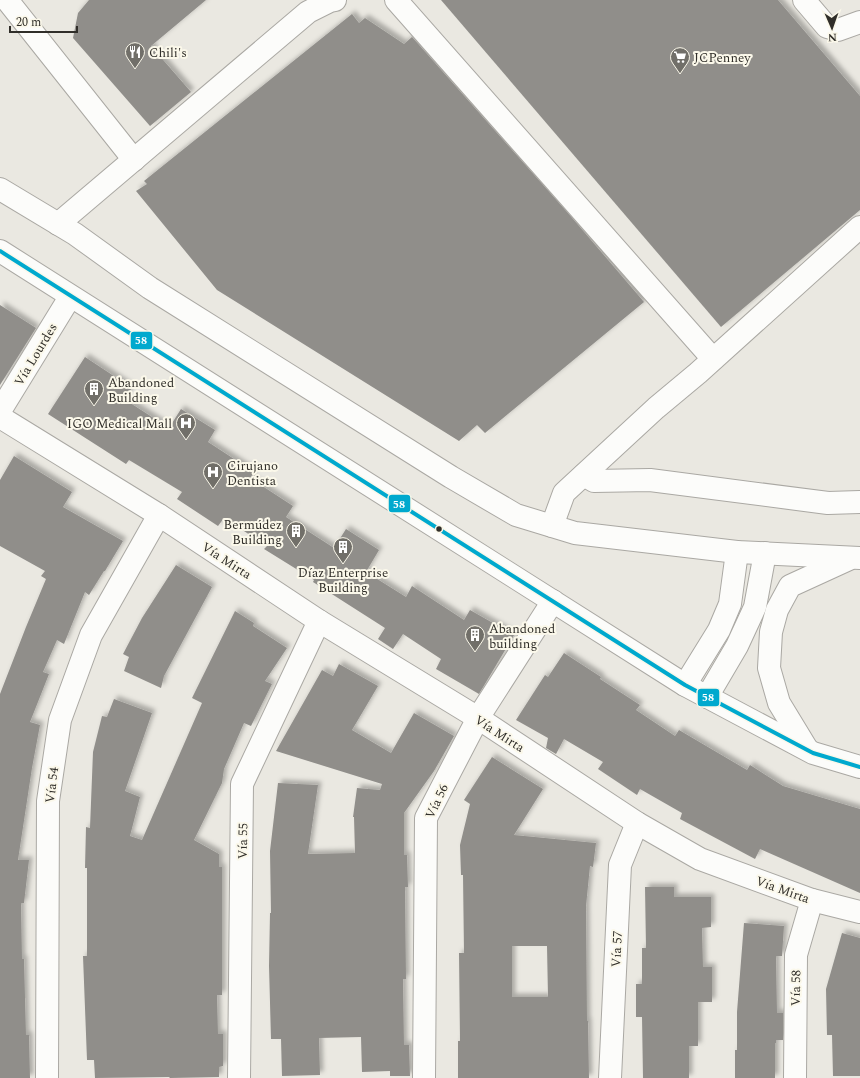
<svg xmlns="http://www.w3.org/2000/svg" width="860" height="1078" viewBox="0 0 860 1078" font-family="Spectral,serif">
<defs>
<filter id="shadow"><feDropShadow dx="3.5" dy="-3.5" stdDeviation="2" flood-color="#0004"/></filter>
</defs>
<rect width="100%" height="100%" fill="#eae8e1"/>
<!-- building -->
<g fill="#908e8a" fill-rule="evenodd" filter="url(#shadow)">
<path d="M89,0H206L151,46L191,92L150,126L73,38L78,13Z"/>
<path d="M441,0H778L860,96V210L721,327Z"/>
<path d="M352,14L359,23L365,18L404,44L412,37L567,212L644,302L485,433L477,425L459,441L217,290L136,191L147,184L144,181Z"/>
<path d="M0,305L36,328L0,385Z"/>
<path d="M85,357L132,388L124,399L169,428L181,409L215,430L208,442L254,472L250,478L293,506L286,517L334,548L346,529L379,550L366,572L406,597L412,586L464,620L470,610L514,635L479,694L436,669L441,659L403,634L393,649L378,639L385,628L313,582L314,580L264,549L267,546L224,518L218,526L177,499L182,492L129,460L126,464L48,414Z"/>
<path d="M14,456L72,492L63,507L123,541L105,571H104L89,595L85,592L64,644L57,640L43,672L49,674L30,722L40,725L32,768L18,860H29L24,903H21L22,959H24L26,1035H29L30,1078H0V694L26,627L46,579L41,576L45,571L0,546V480Z"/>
<path d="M176,565L212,587L164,676L161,688L124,671L129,657L123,654L142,618Z"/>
<path d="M235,611L254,623L253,626L287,648L265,681L272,684L251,726L244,723L224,769L222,783L194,840L219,854V867H222V995H217L218,1034H223V1066L219,1067V1077L170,1078L169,1077L95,1078L94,1060H87L83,956H87V868H85L86,827L90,828L93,752L102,716L107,717L114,699L152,713L125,791L140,797L130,836L142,840L202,703L192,698Z"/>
<path d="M564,653L601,677L600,679L640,705L636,710L675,736L679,730L747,770L750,765L783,786L860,809V893L760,849L755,859L680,819L682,813L640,789L637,795L598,769L603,762L564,739L556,754L546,748L548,738L516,720L545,675L548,677Z"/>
<path d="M339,664L378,686L352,730L391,753L414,713L454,736L434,771L404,813V855H407L408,887H405L406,979H403L404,1045H409L410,1076H390V1071L362,1072L361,1037L319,1038L320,1075L282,1076L281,1039H271L269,966L270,913H271L270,851L278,783L318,785L308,854L355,853L354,817H353L357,788L380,790L382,784L276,751L322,670L333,676Z"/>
<path d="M492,757L543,789L514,835L596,843L593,867L590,866L586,906L587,1021H588L589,1078H458V1041H460L459,953H464L463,875H461L460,845L470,804L464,800ZM512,946H547L548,997H512Z"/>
<path d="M645,887H674V897H711V927L702,928L703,967H712V1002H698V1046H689V1078H643L642,1017H636V984H642V948H646Z"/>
<path d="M744,923L784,926L782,956H776L777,1013H783V1040H776V1043H775V1078H735V1050H737V1012Z"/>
<path d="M842,933L860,938V1076H833L832,1035H827L826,989Z"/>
</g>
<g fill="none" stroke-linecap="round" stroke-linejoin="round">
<defs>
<g id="minor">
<path d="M7,0L134,160"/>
<path d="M396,0L713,359"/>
<path d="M804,0L827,27L838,30L860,22"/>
<path d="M0,189L75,234L150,288L451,477L516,515L575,533L737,552L860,558"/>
<path d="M58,224L308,12L330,1L335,0"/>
<path d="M0,251L685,685L813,753L860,767"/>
<path d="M0,411L70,297"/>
<path d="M0,417L159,515L319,621L478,718L637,823L700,859L812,900L860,912"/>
<path d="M584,475L594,481L650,480L828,503L860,502"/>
<path d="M552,526L564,493L656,408L698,373L860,227"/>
<path d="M685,685L719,630L730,604L737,552"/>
<path d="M707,697L737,646L755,607L765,553"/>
<path d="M807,749L779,703L769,668L771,632L777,610L790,586L849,559"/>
<path d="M47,1078L48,801L60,720L91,635L159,515"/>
<path d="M239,1078L242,784L319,621"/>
<path d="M424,1078L426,818L478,718L553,601"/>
<path d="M610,1078L620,865L637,823"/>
<path d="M795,1078L796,955L812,900"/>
</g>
</defs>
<!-- minor casing -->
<use href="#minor" stroke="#aaa8a3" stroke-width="24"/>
<!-- minor -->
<use href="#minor" stroke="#fcfcfa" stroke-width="22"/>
<defs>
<path id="bus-1" d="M0,251L685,685L813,753L860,767"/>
</defs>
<!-- bus-1 casing -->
<use href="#bus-1" stroke="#fbf8ea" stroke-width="7"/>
<!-- bus-1 -->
<use href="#bus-1" stroke="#00a9ce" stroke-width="4"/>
</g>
<!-- icons -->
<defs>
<symbol id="restaurant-pin" viewBox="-11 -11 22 30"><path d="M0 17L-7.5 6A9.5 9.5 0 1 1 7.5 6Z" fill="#716f69" stroke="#fbf8ea"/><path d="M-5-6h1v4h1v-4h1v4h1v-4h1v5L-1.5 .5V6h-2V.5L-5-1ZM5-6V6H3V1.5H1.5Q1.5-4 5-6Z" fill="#fff"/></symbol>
<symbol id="supermarket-pin" viewBox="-11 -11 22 30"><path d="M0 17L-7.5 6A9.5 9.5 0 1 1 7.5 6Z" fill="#716f69" stroke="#fbf8ea"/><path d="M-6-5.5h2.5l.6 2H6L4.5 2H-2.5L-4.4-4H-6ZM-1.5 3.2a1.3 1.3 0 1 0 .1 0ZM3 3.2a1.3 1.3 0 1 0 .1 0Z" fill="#fff"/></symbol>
<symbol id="building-pin" viewBox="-11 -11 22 30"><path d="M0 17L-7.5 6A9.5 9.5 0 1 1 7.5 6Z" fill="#716f69" stroke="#fbf8ea"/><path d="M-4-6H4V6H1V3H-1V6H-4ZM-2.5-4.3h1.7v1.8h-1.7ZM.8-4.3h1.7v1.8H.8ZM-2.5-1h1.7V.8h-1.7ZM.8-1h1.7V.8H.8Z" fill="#fff"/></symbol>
<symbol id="hospital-pin" viewBox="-11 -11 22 30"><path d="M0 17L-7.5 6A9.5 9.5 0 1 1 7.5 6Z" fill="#716f69" stroke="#fbf8ea"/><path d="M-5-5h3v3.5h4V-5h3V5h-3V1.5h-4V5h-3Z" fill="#fff"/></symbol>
</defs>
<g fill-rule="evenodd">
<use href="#restaurant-pin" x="124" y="41" width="22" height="30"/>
<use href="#supermarket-pin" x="669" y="46" width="22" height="30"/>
<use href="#building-pin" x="83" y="378" width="22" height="30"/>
<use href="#hospital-pin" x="175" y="412" width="22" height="30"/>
<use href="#hospital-pin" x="202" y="461" width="22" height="30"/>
<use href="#building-pin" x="285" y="520" width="22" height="30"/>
<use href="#building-pin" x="332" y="536" width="22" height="30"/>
<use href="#building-pin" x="464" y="624" width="22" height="30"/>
</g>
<!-- markers -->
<circle fill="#302e29" stroke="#fbf8ea" stroke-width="1.5" cx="439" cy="529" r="3.5"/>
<g text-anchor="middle" stroke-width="4" stroke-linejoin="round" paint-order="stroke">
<!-- poi labels -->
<g font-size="13" fill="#302e29" stroke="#fbf8ea" text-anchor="start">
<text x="149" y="57">Chili's</text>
<text x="694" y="62">JCPenney</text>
<text x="108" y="387">Abandoned<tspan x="108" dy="15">Building</tspan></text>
<text x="172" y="428" text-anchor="end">IGO Medical Mall</text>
<text x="227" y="470">Cirujano<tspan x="227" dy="15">Dentista</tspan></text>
<text x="282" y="529" text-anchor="end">Bermúdez<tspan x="282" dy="15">Building</tspan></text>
<text x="343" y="577" text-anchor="middle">Díaz Enterprise<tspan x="343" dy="15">Building</tspan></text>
<text x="489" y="633">Abandoned<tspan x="489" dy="15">building</tspan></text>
</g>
<!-- street labels -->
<g font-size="13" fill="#302e29" stroke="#fbf8ea">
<text transform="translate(35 354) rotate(-59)" y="5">Vía Lourdes</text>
<text transform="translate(227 560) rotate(33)" y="5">Vía Mirta</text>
<text transform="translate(500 733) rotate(33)" y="5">Vía Mirta</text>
<text transform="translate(51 785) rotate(-83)" y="5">Vía 54</text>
<text transform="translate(436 801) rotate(-65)" y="5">Vía 56</text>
<text transform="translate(242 841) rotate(-89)" y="5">Vía 55</text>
<text transform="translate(783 889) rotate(20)" y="5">Vía Mirta</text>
<text transform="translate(616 949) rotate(-87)" y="5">Vía 57</text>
<text transform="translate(795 988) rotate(-89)" y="5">Vía 58</text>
</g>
</g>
<g stroke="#fbf8ea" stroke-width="1.5">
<rect x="130" y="331" width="23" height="19" rx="4" fill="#00a9ce"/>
<rect x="388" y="494" width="23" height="19" rx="4" fill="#00a9ce"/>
<rect x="697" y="688" width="23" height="19" rx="4" fill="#00a9ce"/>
</g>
<g font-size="11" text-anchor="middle" font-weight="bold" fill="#fff">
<text x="141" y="344">58</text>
<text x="399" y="508">58</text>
<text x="708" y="701">58</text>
</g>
<!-- north arrow -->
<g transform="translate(832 28) rotate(178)" stroke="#fbf8ea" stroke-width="3" paint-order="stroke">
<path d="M0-3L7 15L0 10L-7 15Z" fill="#302e29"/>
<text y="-6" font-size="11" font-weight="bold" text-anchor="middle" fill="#302e29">N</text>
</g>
<!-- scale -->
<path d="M10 26v6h67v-6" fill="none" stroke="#302e29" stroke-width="2"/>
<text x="16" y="26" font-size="12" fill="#302e29" stroke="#fbf8ea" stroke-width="3" paint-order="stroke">20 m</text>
</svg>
